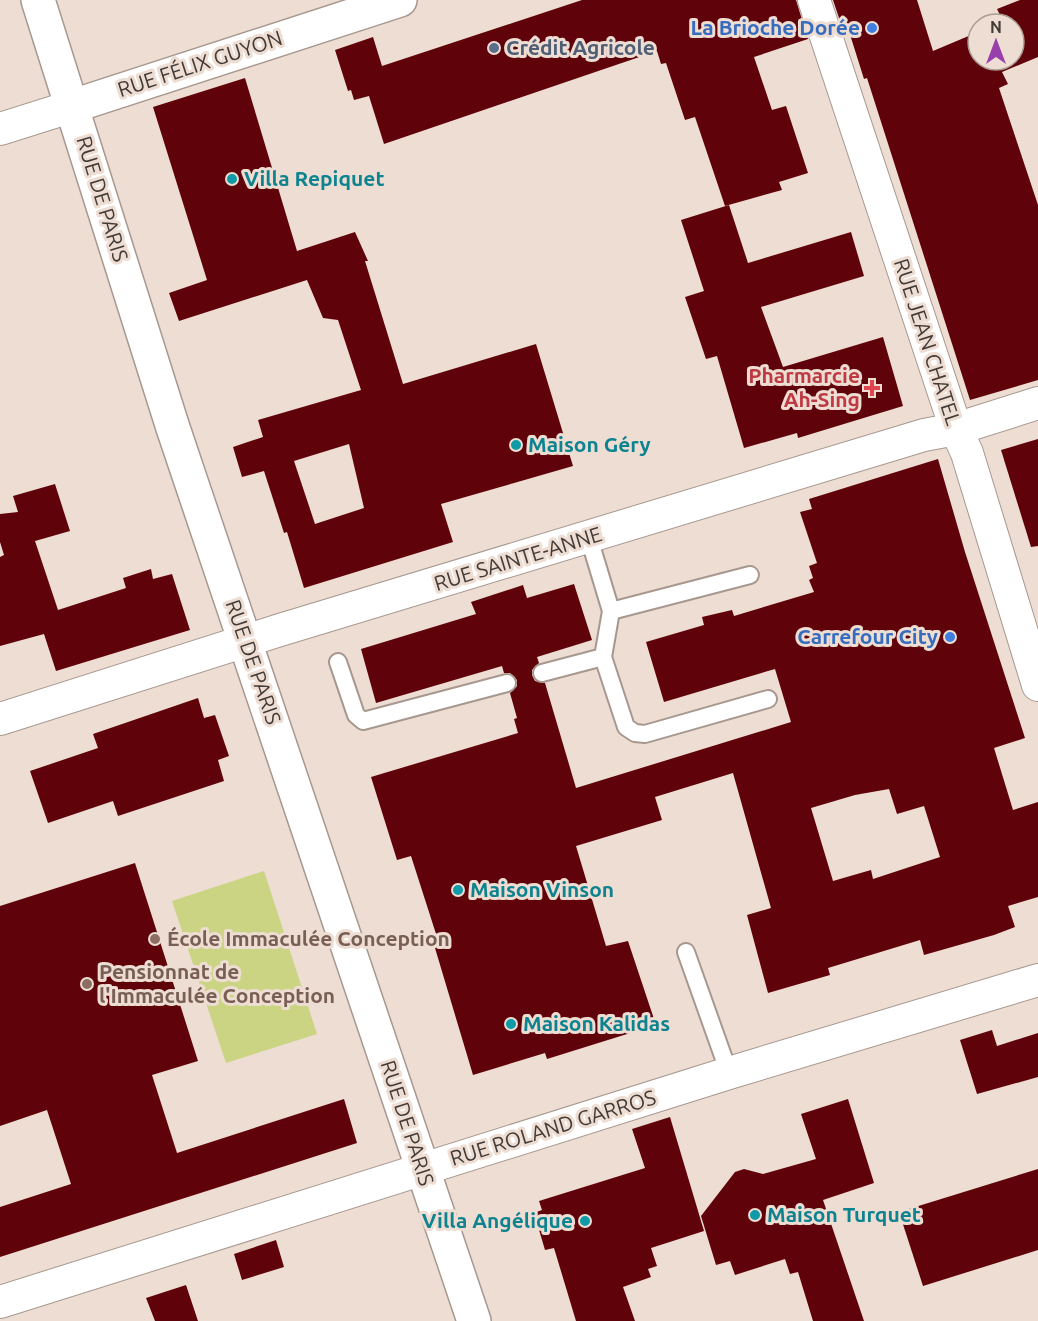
<svg xmlns="http://www.w3.org/2000/svg" width="1038" height="1321" viewBox="0 0 1038 1321" font-family="Ubuntu,sans-serif">
<rect width="100%" height="100%" fill="#eeddd3"/>
<!-- green -->
<path fill="#cbd483" d="M264,871L317,1034L226,1063L172,901Z"/>
<!-- building -->
<g fill="#600209" fill-rule="evenodd">
<path d="M582,0H796L808,39L754,57L772,110L786,106L808,173L779,182L782,190L725,206L695,117L685,120L666,63L661,64L657,51L384,144L369,96L354,100L351,90L348,91L335,50L373,37L382,66Z"/>
<path d="M833,0H917L933,51L978,32V60H1014V24H996L1003,21L997,9L1020,0H1038V57L1002,72L1008,84L999,88L1038,205V380L970,400L867,78L864,79L847,25L842,27Z"/>
<path d="M245,78L297,251L355,232L368,261H365L403,384L536,344L573,466L441,504L453,542L304,588L287,532L284,533L264,471L242,477L233,447L263,437L258,420L361,390L338,320L323,318L307,280L179,321L169,293L207,280L153,107ZM349,444L364,508L315,524L294,461Z"/>
<path d="M729,205L748,263L851,232L864,276L761,307L783,367L883,337L903,406L798,438L797,433L744,448L717,356L706,359L685,297L704,291L681,220Z"/>
<path d="M1038,439V546L1031,547L1001,450Z"/>
<path d="M938,459L965,552L1025,738L994,748L1013,810L1038,802V897L1008,906L1015,927L994,935L924,955L920,940L828,968L830,975L768,993L747,915L771,908L733,773L655,797L662,820L576,846L606,946L628,941L656,1025L547,1059L545,1053L473,1075L432,938L437,937L411,856L397,860L371,777L518,733L514,719L517,718L510,693L517,686V680L510,673H504L502,666L376,703L361,649L476,614L471,602L523,585L527,598L574,584L592,640L537,657L539,663L532,670V675L535,681L545,683L576,788L791,722L775,669L664,702L646,642L704,625L702,617L732,610L734,616L814,592L809,580L813,578L809,566L817,563L800,512L812,509L809,499ZM889,789L897,814L924,806L940,857L873,879L871,870L833,881L811,808L855,795Z"/>
<path d="M55,484L70,531L35,541L58,610L126,588L123,578L151,569L153,579L172,574L190,630L56,671L44,634L0,646V557L4,555L0,542V514L18,512L13,496Z"/>
<path d="M198,698L204,718L215,715L229,756L218,760L224,781L118,816L113,801L48,823L30,771L98,748L93,734Z"/>
<path d="M135,863L198,1061L152,1075L177,1153L344,1099L357,1143L0,1257V1207L71,1184L47,1110L0,1126V906Z"/>
<path d="M992,1030L997,1046L1038,1033V1077L977,1094L960,1040Z"/>
<path d="M848,1099L874,1183L823,1200L864,1321H813L798,1272L790,1274L785,1259L735,1275L730,1261L716,1265L701,1216L735,1172L744,1169L763,1174L816,1159L801,1114Z"/>
<path d="M670,1117L704,1231L651,1248L657,1266L648,1269L651,1277L623,1287L635,1321H576L554,1248L545,1250L534,1213L542,1210L539,1201L645,1168L632,1129Z"/>
<path d="M1038,1169V1250L923,1286L899,1212Z"/>
<path d="M276,1240L284,1267L242,1280L234,1254Z"/>
<path d="M186,1285L198,1321H155L146,1298Z"/>
</g>
<g fill="none" stroke-linecap="round" stroke-linejoin="round">
<defs>
<g id="service">
<path d="M611,611L750,575"/>
<path d="M603,657L626,727L635,733L645,734L768,699"/>
<path d="M338,662L356,715L363,721L507,683"/>
<path d="M542,673L603,657L611,611L589,538"/>
<path d="M686,952L729,1073"/>
</g>
<g id="minor">
<path d="M814,0L956,429L967,453L1038,685"/>
<path d="M0,129L73,106"/>
<path d="M0,719L280,630L924,435L956,429L1038,403"/>
<path d="M0,1302L729,1073L1038,980"/>
</g>
<path id="tertiary" d="M73,106L400,0"/>
<path id="secondary" d="M38,0L173,428L474,1321"/>
</defs>
<!-- service casing -->
<use href="#service" stroke="#a7988f" stroke-width="20"/>
<!-- minor casing -->
<use href="#minor" stroke="#a7988f" stroke-width="34"/>
<!-- tertiary casing -->
<use href="#tertiary" stroke="#a7988f" stroke-width="36"/>
<!-- secondary casing -->
<use href="#secondary" stroke="#a7988f" stroke-width="36"/>
<!-- service -->
<use href="#service" stroke="#fff" stroke-width="16"/>
<!-- minor -->
<use href="#minor" stroke="#fff" stroke-width="32"/>
<!-- tertiary -->
<use href="#tertiary" stroke="#fff" stroke-width="33"/>
<!-- secondary -->
<use href="#secondary" stroke="#fff" stroke-width="33"/>
</g>
<!-- markers -->
<g fill="#3f7fe0" stroke="#eeddd3" stroke-width="2">
<circle cx="872" cy="28" r="6"/>
<circle cx="950" cy="637" r="6"/>
</g>
<circle fill="#5c6f8a" stroke="#eeddd3" stroke-width="2" cx="494" cy="48" r="6"/>
<g fill="#0f9aa8" stroke="#eeddd3" stroke-width="2">
<circle cx="232" cy="179" r="6"/>
<circle cx="516" cy="445" r="6"/>
<circle cx="458" cy="890" r="6"/>
<circle cx="511" cy="1024" r="6"/>
<circle cx="755" cy="1215" r="6"/>
<circle cx="585" cy="1221" r="6"/>
</g>
<path fill="#e0444e" stroke="#eeddd3" stroke-width="2" d="M869 379h6v6h6v6h-6v6h-6v-6h-6v-6h6z"/>
<g fill="#8d6e63" stroke="#eeddd3" stroke-width="2">
<circle cx="155" cy="939" r="6"/>
<circle cx="87" cy="984" r="6"/>
</g>
<g text-anchor="middle" stroke-width="6" stroke-linejoin="round" paint-order="stroke">
<!-- shop labels -->
<g font-size="21" font-weight="bold" fill="#366cbe" stroke="#eeddd3" text-anchor="end">
<text x="860" y="35">La Brioche Dorée</text>
<text x="938" y="644">Carrefour City</text>
</g>
<!-- service labels -->
<g font-size="21" font-weight="bold" fill="#4e5e75" stroke="#eeddd3" text-anchor="start">
<text x="506" y="55">Crédit Agricole</text>
</g>
<!-- street labels -->
<g font-size="21" fill="#413a36" stroke="#eeddd3">
<text transform="translate(200 64) rotate(-18)" y="7">RUE FÉLIX GUYON</text>
<text transform="translate(102 199) rotate(73)" y="7">RUE DE PARIS</text>
<text transform="translate(927 342) rotate(72)" y="7">RUE JEAN CHATEL</text>
<text transform="translate(518 559) rotate(-17)" y="7">RUE SAINTE-ANNE</text>
<text transform="translate(253 662) rotate(71)" y="7">RUE DE PARIS</text>
<text transform="translate(407 1123) rotate(72)" y="7">RUE DE PARIS</text>
<text transform="translate(553 1128) rotate(-17)" y="7">RUE ROLAND GARROS</text>
</g>
<!-- culture labels -->
<g font-size="21" font-weight="bold" fill="#0d838f" stroke="#eeddd3" text-anchor="start">
<text x="244" y="186">Villa Repiquet</text>
<text x="528" y="452">Maison Géry</text>
<text x="470" y="897">Maison Vinson</text>
<text x="523" y="1031">Maison Kalidas</text>
<text x="767" y="1222">Maison Turquet</text>
<text x="573" y="1228" text-anchor="end">Villa Angélique</text>
</g>
<!-- health labels -->
<g font-size="21" font-weight="bold" fill="#be3a42" stroke="#eeddd3" text-anchor="end">
<text x="860" y="383">Pharmarcie<tspan x="860" dy="24">Ah-Sing</tspan></text>
</g>
<!-- education labels -->
<g font-size="21" font-weight="bold" fill="#785e54" stroke="#eeddd3" text-anchor="start">
<text x="167" y="946">École Immaculée Conception</text>
<text x="99" y="979">Pensionnat de<tspan x="99" dy="24">l'Immaculée Conception</tspan></text>
</g>
</g>
<!-- north arrow -->
<g transform="translate(996 42)"><circle r="28" fill="#eeddd3" stroke="#a99c94" stroke-width="1.5"/>
<path d="M0-4.5L10 22L0 15L-10 22Z" fill="#9740ac"/>
<text y="-9" font-size="16" font-weight="bold" text-anchor="middle" fill="#413a36">N</text>
</g>
</svg>
